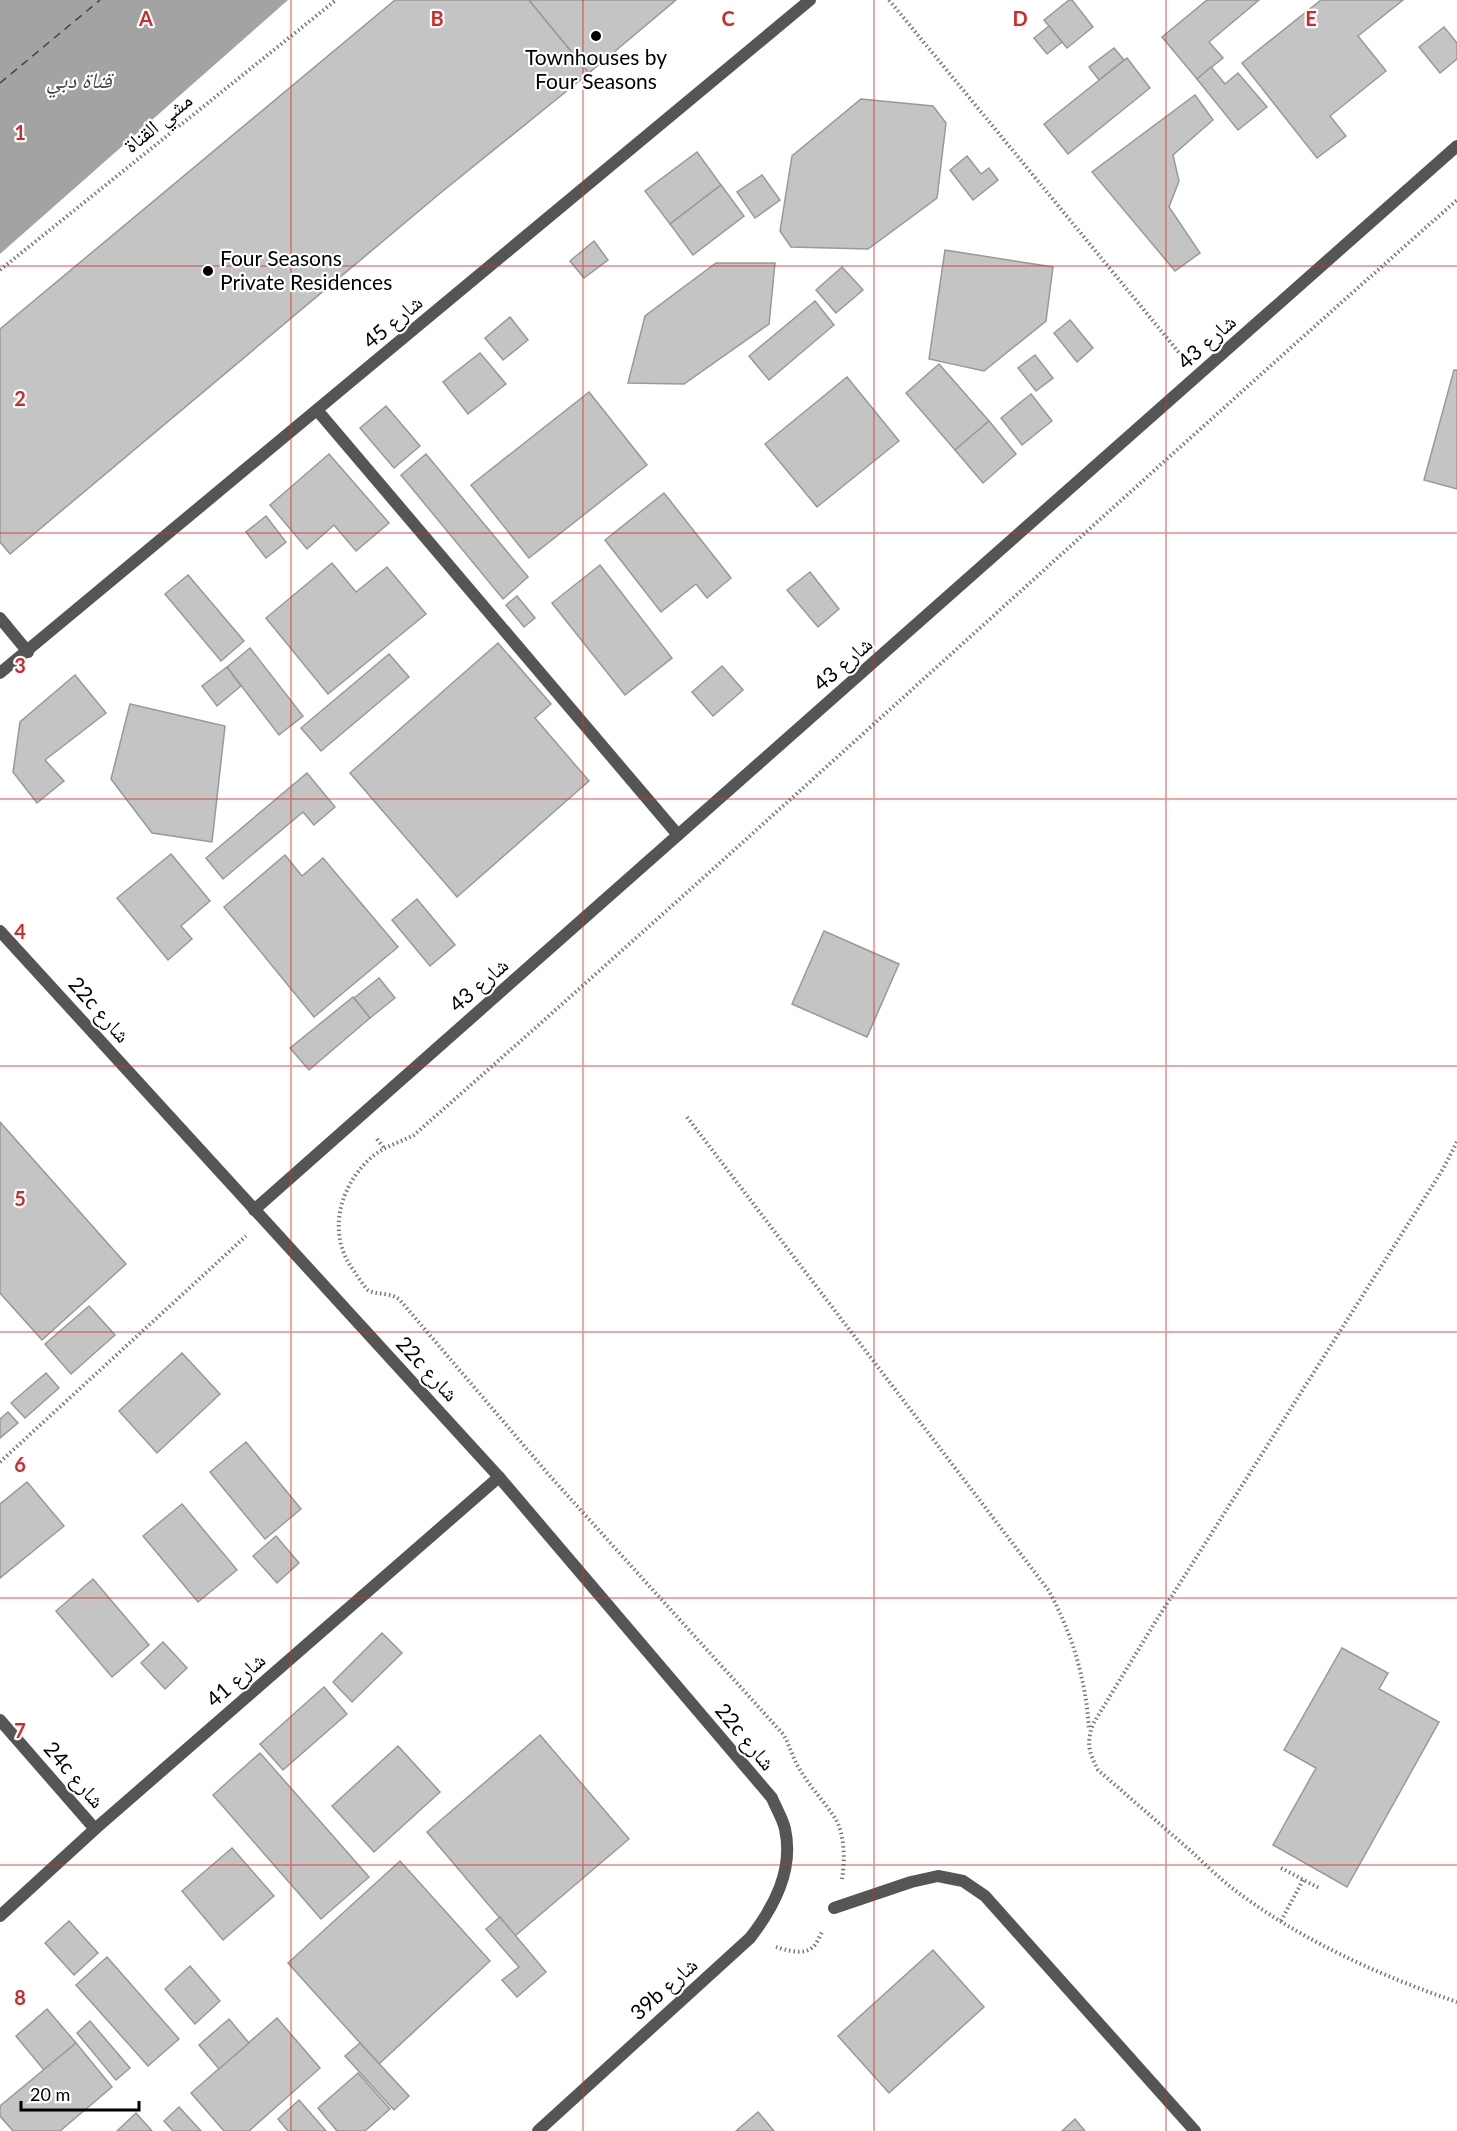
<svg xmlns="http://www.w3.org/2000/svg" width="1457" height="2131" viewBox="0 0 1457 2131" font-family="Lato,'Noto Naskh Arabic',sans-serif">
<rect width="100%" height="100%" fill="#fff"/>
<!-- water -->
<path fill="#a3a3a3" d="M0,0H288L0,254Z"/>
<g fill="none" stroke-linecap="round" stroke-linejoin="round">
<!-- ferry -->
<path stroke="#444" stroke-width="1.5" stroke-dasharray="8 6" stroke-linecap="butt" d="M0,83L100,0"/>
</g>
<!-- building -->
<g fill="#c4c4c4" stroke="#999" stroke-width="1.5">
<path d="M395,0H529L589,73L438,195L10,554L0,542V329Z"/>
<path d="M529,0H676L589,73Z"/>
<path d="M1069,0H1072L1093,27L1067,48L1044,20Z"/>
<path d="M1207,0H1259L1209,42L1223,58L1197,79L1162,37Z"/>
<path d="M1321,0H1403L1358,36L1386,71L1330,116L1346,136L1317,158L1242,63Z"/>
<path d="M1049,26L1062,42L1047,54L1034,38Z"/>
<path d="M1444,27L1457,43V59L1440,73L1419,47Z"/>
<path d="M1114,48L1124,60L1099,80L1089,67Z"/>
<path d="M1127,58L1150,88L1068,154L1044,124Z"/>
<path d="M1211,67L1225,84L1238,73L1267,107L1238,130L1197,79Z"/>
<path d="M1195,95L1213,120L1173,155L1179,181L1169,207L1200,253L1175,271L1092,172Z"/>
<path d="M861,99L933,106L946,123L937,198L868,249L791,247L780,231L792,156Z"/>
<path d="M697,152L721,185L670,224L645,191Z"/>
<path d="M967,156L981,174L989,168L998,180L973,200L950,170Z"/>
<path d="M762,175L780,200L755,218L737,192Z"/>
<path d="M721,185L744,216L693,255L670,224Z"/>
<path d="M594,241L608,260L584,278L570,261Z"/>
<path d="M945,250L1053,267L1046,321L984,371L929,359Z"/>
<path d="M716,263H775L769,324L684,384L628,383L645,316Z"/>
<path d="M842,267L863,290L836,313L816,290Z"/>
<path d="M815,301L834,325L769,380L749,356Z"/>
<path d="M510,317L528,340L503,360L485,338Z"/>
<path d="M1070,320L1093,348L1077,362L1054,333Z"/>
<path d="M480,353L506,384L468,414L443,382Z"/>
<path d="M1035,355L1053,378L1036,391L1018,368Z"/>
<path d="M939,364L989,421L955,450L906,393Z"/>
<path d="M1454,370H1457V489L1424,480Z"/>
<path d="M847,377L899,441L817,507L765,444Z"/>
<path d="M589,392L647,465L529,558L471,485Z"/>
<path d="M1031,394L1052,421L1022,445L1001,418Z"/>
<path d="M386,406L420,446L394,468L360,428Z"/>
<path d="M989,421L1016,454L983,483L955,450Z"/>
<path d="M329,454L389,523L356,551L334,525L307,549L270,505Z"/>
<path d="M426,454L528,577L503,599L401,475Z"/>
<path d="M664,493L731,578L707,598L696,584L661,612L605,540Z"/>
<path d="M266,516L286,542L266,558L246,532Z"/>
<path d="M332,563L356,592L387,567L426,614L328,694L266,618Z"/>
<path d="M600,565L672,658L625,695L552,603Z"/>
<path d="M810,572L839,609L818,627L787,590Z"/>
<path d="M188,575L244,641L221,661L165,594Z"/>
<path d="M517,596L535,618L524,627L506,605Z"/>
<path d="M498,643L551,704L535,718L589,781L457,897L350,773Z"/>
<path d="M250,648L303,716L279,735L227,667Z"/>
<path d="M389,654L409,677L321,751L301,728Z"/>
<path d="M722,666L743,690L713,716L692,692Z"/>
<path d="M227,667L241,686L217,706L202,686Z"/>
<path d="M75,675L106,713L45,760L64,781L37,803L13,772L20,722Z"/>
<path d="M130,704L225,726L212,842L152,833L111,779Z"/>
<path d="M307,773L335,807L314,825L303,812L223,879L206,858Z"/>
<path d="M171,854L210,901L181,926L192,939L168,960L117,898Z"/>
<path d="M285,855L302,876L323,858L398,947L314,1017L224,907Z"/>
<path d="M417,899L455,945L430,966L392,920Z"/>
<path d="M824,931L899,964L867,1037L792,1004Z"/>
<path d="M379,978L395,998L370,1018L354,998Z"/>
<path d="M353,997L370,1018L309,1070L290,1048Z"/>
<path d="M0,1122L126,1264L42,1340L0,1293Z"/>
<path d="M89,1306L115,1335L71,1374L45,1344Z"/>
<path d="M182,1353L220,1394L157,1453L119,1411Z"/>
<path d="M46,1373L59,1388L25,1418L11,1403Z"/>
<path d="M8,1412L18,1423L0,1438V1419Z"/>
<path d="M246,1442L301,1509L265,1539L210,1472Z"/>
<path d="M27,1482L64,1526L0,1578V1504Z"/>
<path d="M182,1504L237,1570L198,1602L143,1536Z"/>
<path d="M276,1536L299,1563L277,1583L253,1556Z"/>
<path d="M93,1579L149,1645L112,1677L56,1611Z"/>
<path d="M382,1633L402,1653L352,1702L333,1682Z"/>
<path d="M163,1642L187,1668L165,1689L141,1663Z"/>
<path d="M1342,1648L1388,1673L1379,1689L1439,1722L1347,1887L1273,1845L1316,1768L1284,1750Z"/>
<path d="M324,1687L347,1714L283,1770L260,1744Z"/>
<path d="M540,1735L629,1839L515,1936L427,1832Z"/>
<path d="M398,1746L440,1792L374,1852L332,1806Z"/>
<path d="M260,1753L369,1877L321,1919L213,1795Z"/>
<path d="M232,1848L274,1896L223,1940L182,1891Z"/>
<path d="M400,1861L490,1961L379,2064L288,1963Z"/>
<path d="M500,1917L546,1972L517,1997L502,1980L519,1967L486,1929Z"/>
<path d="M69,1921L98,1953L74,1975L45,1943Z"/>
<path d="M933,1950L984,2007L889,2093L838,2036Z"/>
<path d="M107,1957L179,2039L148,2066L76,1985Z"/>
<path d="M190,1966L220,2001L195,2024L165,1989Z"/>
<path d="M47,2009L76,2043L44,2070L16,2036Z"/>
<path d="M277,2018L320,2068L249,2131H224L191,2093Z"/>
<path d="M229,2019L249,2043L219,2069L199,2045Z"/>
<path d="M90,2021L130,2068L116,2080L77,2033Z"/>
<path d="M76,2043L112,2087L60,2131H13L0,2116V2106Z"/>
<path d="M360,2043L409,2096L394,2110L345,2056Z"/>
<path d="M358,2073L390,2109L365,2131H337L318,2108Z"/>
<path d="M299,2100L326,2131H288L278,2119Z"/>
<path d="M179,2107L201,2131H173L164,2121Z"/>
<path d="M758,2112L774,2131H736Z"/>
<path d="M136,2113L152,2131H117Z"/>
<path d="M1075,2119L1085,2131H1062Z"/>
</g>
<g fill="none" stroke-linecap="round" stroke-linejoin="round">
<!-- path -->
<g stroke="#777" stroke-width="4" stroke-dasharray="1.5 3" stroke-linecap="butt">
<path d="M889,0L1181,355"/>
<path d="M0,270L336,0"/>
<path d="M687,1117L1049,1591C1073,1636 1086,1680 1089,1730"/>
<path d="M377,1139L384,1148"/>
<path d="M1457,1142L1443,1169L1154,1624L1093,1724C1086,1744 1089,1752 1098,1770C1129,1797 1161,1825 1192,1852C1207,1866 1223,1882 1240,1894C1305,1942 1381,1976 1457,2002"/>
<path d="M0,1462L246,1236"/>
<path d="M1281,1868L1319,1888"/>
<path d="M842,1879C845,1861 845,1834 835,1818C824,1801 809,1786 799,1768C792,1757 790,1745 783,1734L549,1475L399,1299C388,1292 376,1295 368,1290C363,1285 358,1277 354,1271C326,1234 339,1185 373,1156C385,1146 401,1142 414,1135C765,827 1107,509 1457,200"/>
<path d="M1281,1921L1303,1880"/>
<path d="M776,1947C786,1950 804,1956 813,1947C817,1944 820,1935 823,1930"/>
</g>
<!-- service -->
<g stroke="#555" stroke-width="12">
<path d="M317,410L678,835"/>
<path d="M0,618L28,652"/>
</g>
<!-- pedestrian -->
<path stroke="#555" stroke-width="12" d="M834,1908L911,1882L938,1876L963,1881L985,1896L1195,2131"/>
<!-- minor -->
<g stroke="#555" stroke-width="12">
<path d="M0,673L810,0"/>
<path d="M0,931L499,1477L772,1798C776,1808 783,1819 785,1829C794,1870 774,1907 750,1938L538,2131"/>
<path d="M254,1210L1457,146"/>
<path d="M0,1720L95,1829"/>
<path d="M0,1916L95,1829L499,1477"/>
</g>
</g>
<!-- grid -->
<path fill="none" stroke="#d62828" stroke-width="1.5" stroke-opacity="0.55" d="M291,0V2131M583,0V2131M874,0V2131M1166,0V2131M0,266H1457M0,533H1457M0,799H1457M0,1066H1457M0,1332H1457M0,1598H1457M0,1865H1457"/>
<!-- markers -->
<g fill="#000" stroke="#fff" stroke-width="2">
<circle cx="596" cy="36" r="6"/>
<circle cx="208" cy="271" r="6"/>
</g>
<g text-anchor="middle" stroke-width="4.5" stroke-linejoin="round" paint-order="stroke">
<!-- poi labels -->
<g font-size="21" fill="#000" stroke="#fff">
<text x="596" y="65">Townhouses by<tspan x="596" dy="24">Four Seasons</tspan></text>
<text x="220" y="266" text-anchor="start">Four Seasons<tspan x="220" dy="24">Private Residences</tspan></text>
</g>
<!-- street labels -->
<g font-size="21" fill="#000" stroke="#fff">
<text transform="translate(158 123) rotate(-39)" y="7">مشي القناة</text>
<text transform="translate(393 322) rotate(-40)" y="7">شارع 45</text>
<text transform="translate(1207 342) rotate(-42)" y="7">شارع 43</text>
<text transform="translate(843 664) rotate(-41)" y="7">شارع 43</text>
<text transform="translate(479 985) rotate(-41)" y="7">شارع 43</text>
<text transform="translate(99 1010) rotate(48)" y="7">22c شارع</text>
<text transform="translate(427 1369) rotate(47)" y="7">22c شارع</text>
<text transform="translate(236 1680) rotate(-41)" y="7">شارع 41</text>
<text transform="translate(745 1737) rotate(50)" y="7">22c شارع</text>
<text transform="translate(74 1775) rotate(49)" y="7">24c شارع</text>
<text transform="translate(664 1989) rotate(-42)" y="7">39b شارع</text>
</g>
<!-- water labels -->
<g font-size="22" font-style="italic" fill="#444" stroke="#fff">
<text x="79" y="88">قناة دبي</text>
</g>
</g>
<g font-size="20" text-anchor="middle" font-weight="bold" fill="#d62828" stroke="#fff" stroke-width="4.5" stroke-linejoin="round" paint-order="stroke">
<text x="146" y="26">A</text>
<text x="437" y="26">B</text>
<text x="728" y="26">C</text>
<text x="1020" y="26">D</text>
<text x="1311" y="26">E</text>
<text x="20" y="140">1</text>
<text x="20" y="406">2</text>
<text x="20" y="673">3</text>
<text x="20" y="939">4</text>
<text x="20" y="1206">5</text>
<text x="20" y="1472">6</text>
<text x="20" y="1738">7</text>
<text x="20" y="2005">8</text>
</g>
<!-- scale -->
<path d="M21 2101v9h118v-9" fill="none" stroke="#000000" stroke-width="3"/>
<text x="30" y="2101" font-size="18" fill="#000000" stroke="#ffffff" stroke-width="4.5" paint-order="stroke">20 m</text>
</svg>
